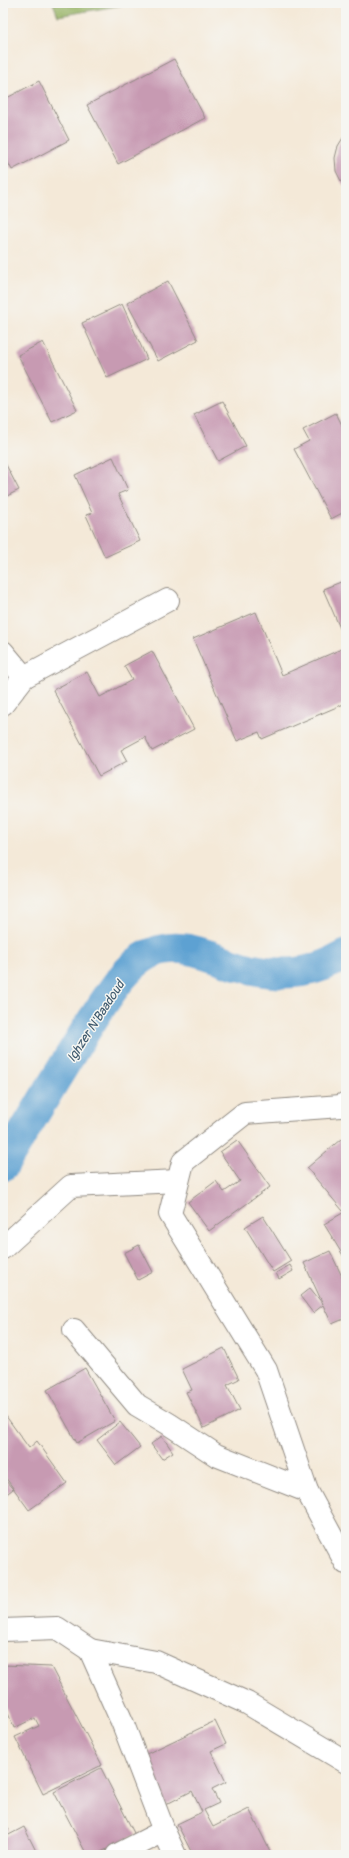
<svg xmlns="http://www.w3.org/2000/svg" width="349" height="1858" viewBox="0 0 349 1858" font-family="Pangolin,sans-serif">
<rect width="100%" height="100%" fill="#f6f6f2"/>
<filter id="ink" filterUnits="userSpaceOnUse"><feTurbulence type="fractalNoise" baseFrequency=".025" numOctaves="2"/><feDisplacementMap in="SourceGraphic" scale="8" xChannelSelector="R" yChannelSelector="G"/><feConvolveMatrix kernelMatrix="1 2 1 2 8 2 1 2 1" color-interpolation-filters="sRGB"/></filter>
<filter id="wash" filterUnits="userSpaceOnUse"><feTurbulence type="fractalNoise" baseFrequency=".012" numOctaves="4" result="noise"/><feDisplacementMap in="SourceGraphic" scale="16" xChannelSelector="R" yChannelSelector="G"/><feGaussianBlur stdDeviation="0.9" result="paint"/><feColorMatrix in="noise" values="0 0 0 0 0 0 0 0 0 0 0 0 0 0 0 0 0 1.4 0 .05"/><feComposite in="paint" operator="in"/></filter>
<g filter="url(#wash)">
<rect width="100%" height="100%" fill="#f4e9d8"/>
<!-- forest -->
<path fill="#98b466" stroke="#627048" d="M53,3H135L58,16Z"/>
<g fill="none" stroke-linecap="round" stroke-linejoin="round">
<!-- canal -->
<path stroke="#5da1d2" stroke-width="31" d="M3,1166C33,1117 62,1067 93,1019C107,998 122,972 143,958C181,933 218,963 256,970C290,977 316,972 346,955"/>
</g>
<g id="blocks">
<!-- building -->
<g fill="#c79ab2">
<path d="M174,59L205,118L118,164L87,105Z"/>
<path d="M39,81L69,140L12,170L3,153V100Z"/>
<path d="M346,133V187L342,183L336,171L335,158L338,146Z"/>
<path d="M168,281L198,340L158,361L127,303Z"/>
<path d="M122,304L147,359L107,378L82,323Z"/>
<path d="M43,342L77,410L52,422L18,355Z"/>
<path d="M222,401L246,446L218,461L194,415Z"/>
<path d="M336,413L346,433V511L331,519L294,449L309,441L303,430Z"/>
<path d="M113,457L128,490L118,494L140,541L105,557L86,515L92,513L75,475Z"/>
<path d="M3,459L19,490L3,498Z"/>
<path d="M346,580V633L343,635L323,589Z"/>
<path d="M256,612L282,675L346,647V703L262,739L259,732L237,741L193,639Z"/>
<path d="M152,651L194,729L152,751L145,737L121,750L127,761L99,776L53,690L87,672L100,697L132,680L124,666Z"/>
<path d="M341,1139L346,1145V1208L343,1211L307,1168Z"/>
<path d="M237,1140L270,1187L209,1231L188,1202L216,1181L224,1192L240,1181L220,1152Z"/>
<path d="M346,1211V1256L344,1257L324,1224Z"/>
<path d="M263,1216L291,1261L273,1272L245,1227Z"/>
<path d="M139,1245L153,1272L138,1280L124,1253Z"/>
<path d="M330,1251L346,1285V1318L332,1324L323,1305L313,1313L300,1296L310,1288L323,1304L304,1263Z"/>
<path d="M290,1265L293,1271L279,1279L276,1273Z"/>
<path d="M224,1348L239,1379L227,1385L240,1410L204,1428L186,1392L192,1390L182,1369Z"/>
<path d="M85,1368L115,1421L77,1443L47,1390Z"/>
<path d="M3,1412L29,1448L37,1441L67,1483L29,1510L3,1474Z"/>
<path d="M120,1422L140,1447L116,1465L97,1440Z"/>
<path d="M162,1436L173,1452L162,1459L151,1444Z"/>
<path d="M3,1478L13,1489L3,1497Z"/>
<path d="M3,1665L51,1667L102,1765L43,1794L15,1737L39,1726L35,1718L14,1728L3,1701Z"/>
<path d="M215,1721L226,1744L211,1751L226,1782L212,1789L219,1803L204,1810L213,1827L249,1809L272,1855H193L177,1824L202,1812L192,1791L165,1805L142,1756Z"/>
<path d="M101,1768L135,1835L95,1855H87L54,1792Z"/>
<path d="M3,1818L9,1830L3,1833Z"/>
<path d="M24,1827L38,1855H3V1838Z"/>
</g>
</g>
</g>
<g filter="url(#ink)">
<use href="#blocks" fill-opacity="0" stroke="#908a82" stroke-width="1"/>
<g fill="none" stroke-linecap="round" stroke-linejoin="round">
<defs>
<g id="minor">
<path d="M3,652L24,677"/>
<path d="M3,704L24,677L168,600"/>
<path d="M346,1103L341,1106L245,1113L183,1162L170,1214L266,1370L307,1491L346,1563"/>
<path d="M3,1248L71,1186L178,1181"/>
<path d="M74,1330L137,1405L169,1424L216,1455L307,1491"/>
<path d="M3,1630L57,1628L90,1650"/>
<path d="M117,1855L164,1831"/>
<path d="M175,1855L164,1831L123,1724L90,1650L156,1662L247,1703L346,1762"/>
</g>
</defs>
<!-- minor casing -->
<use href="#minor" stroke="#908a82" stroke-width="24"/>
<!-- minor -->
<use href="#minor" stroke="#fff" stroke-width="22"/>
</g>
</g>
<g text-anchor="middle" stroke-width="3" stroke-linejoin="round" paint-order="stroke">
<!-- water labels -->
<g font-size="13" font-style="italic" fill="#3f5a6e" stroke="#f6f6f2">
<text transform="translate(95 1021) rotate(-57)" y="5">Ighzer N'Baadoud</text>
</g>
</g>
<!-- margin -->
<rect width="349" height="1858" fill="none" stroke="#f6f6f2" stroke-width="16"/>
</svg>
